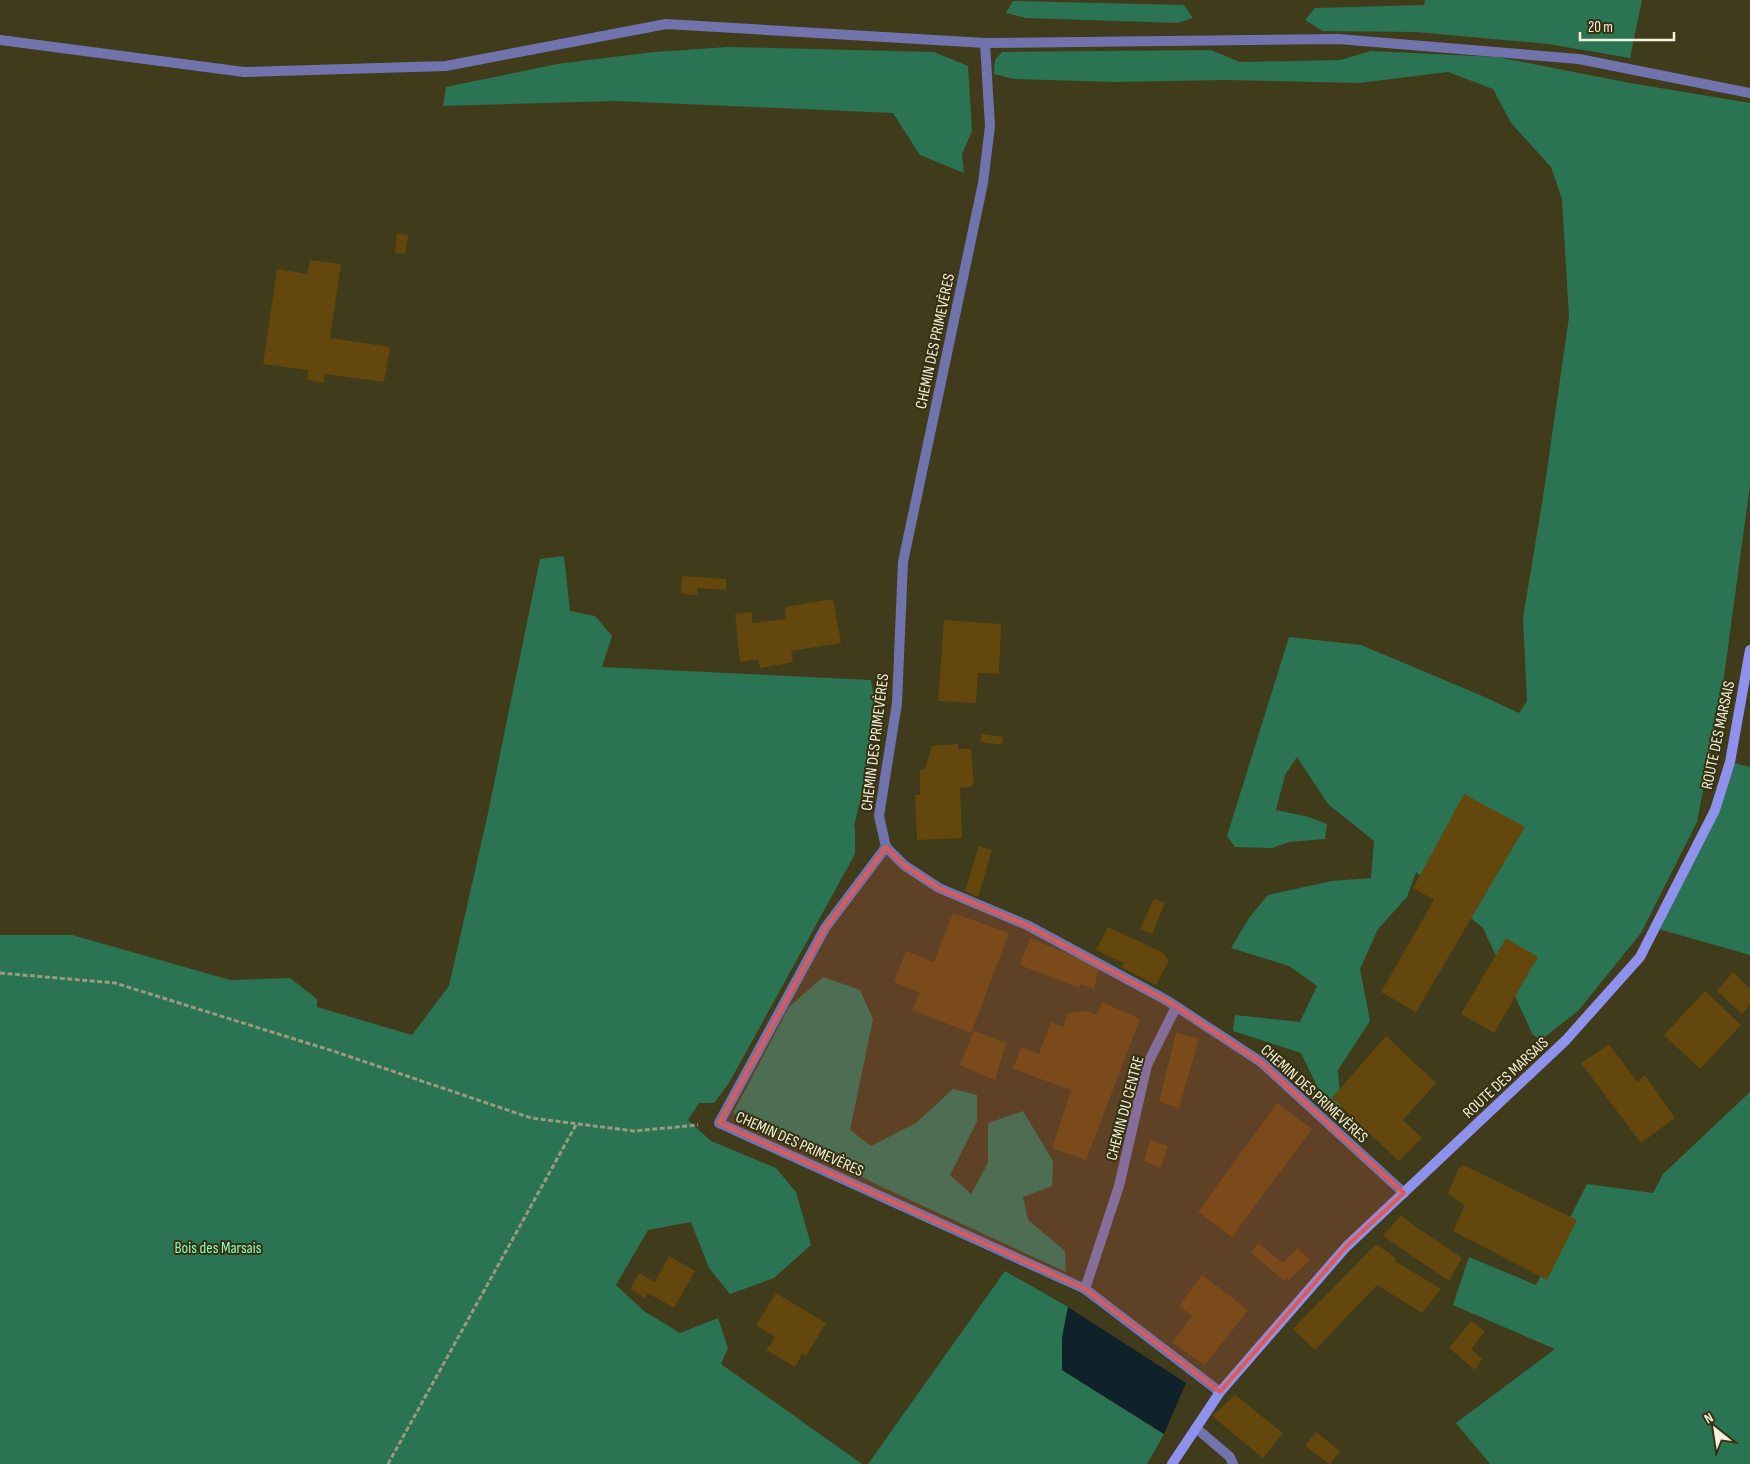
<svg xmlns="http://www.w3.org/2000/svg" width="1750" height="1464" viewBox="0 0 1750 1464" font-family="'Sofia Sans Condensed',sans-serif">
<rect width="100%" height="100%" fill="#403b1a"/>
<!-- green -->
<g fill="#2a7453">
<path d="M1425,0H1642L1630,58L1548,44L1416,32L1323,31L1305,20L1315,8L1424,5Z"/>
<path d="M1013,1L1184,5L1193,18L1178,23L1026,18L1006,13Z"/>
<path d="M728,47L934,52L968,66L972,131L962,154L964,173L920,155L893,113L616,101L443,106L446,87L557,64L597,59L654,52Z"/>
<path d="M1211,50L1240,62L1340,60L1371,51L1497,57L1630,83L1750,103V485L1722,691L1697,822L1641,933L1578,1011L1541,1040L1533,1035L1483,928L1416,872L1407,897L1378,929L1360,969L1370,1021L1338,1070L1341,1107L1330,1108L1319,1090L1301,1053L1233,1031L1235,1015L1300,1022L1317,986L1289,966L1231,948L1249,918L1268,895L1332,881L1371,878L1374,841L1328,804L1297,757L1285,775L1276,810L1309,817L1327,824L1325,839L1289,842L1272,848L1235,847L1227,836L1289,637L1361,645L1480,695L1519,713L1527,701L1523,618L1544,491L1569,317L1562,199L1551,167L1511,123L1493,89L1448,72L1359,83L1227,80L1115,82L1014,79L994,74L995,60L1002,52Z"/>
<path d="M564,556L570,611L595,616L612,636L602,667L871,680L876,711L870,726L869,764L854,826L855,829V854L729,1083L714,1103H699L688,1120L711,1141L776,1168L796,1192L811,1245L774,1278L730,1294L709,1268L691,1222L648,1230L616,1285L644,1311L680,1333L718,1318L728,1348L721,1364L862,1464H0V935H72L230,980L290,978L317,999V1007L412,1035L449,986L488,813L540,559Z"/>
<path d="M1730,762L1750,767V955L1655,928L1715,810Z"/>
<path d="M823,977L860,990L873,1019L850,1130L871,1146L916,1123L953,1089L977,1095V1121L950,1175L971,1194L988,1163V1123L1023,1111L1053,1161L1052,1186L1023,1197L1028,1220L1065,1251L1066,1272L880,1186L733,1113L789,1007Z"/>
<path d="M1750,1092V1464H1490L1456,1423L1555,1349L1453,1305L1469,1257L1536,1285L1587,1184L1653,1193L1663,1174Z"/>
<path d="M1005,1271L1068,1307L1062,1338V1370L1164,1434L1147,1464H868Z"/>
</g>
<!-- water -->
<path fill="#102229" d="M1068,1307L1186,1383L1164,1434L1062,1370V1338Z"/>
<!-- building -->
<g fill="#63470c">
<path d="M397,233L408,235L405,254L395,253Z"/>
<path d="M310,260L341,264L330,338L390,347L384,382L325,374L324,383L307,380L308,370L263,364L277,269L307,274Z"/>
<path d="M682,576L726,579V590L697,588V595L681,594Z"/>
<path d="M833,599L841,643L791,651L793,662L760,668L758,659L740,662L735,614L752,612V623L786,619L785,607Z"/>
<path d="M944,620L1001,624L999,674L978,673L976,703L938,701Z"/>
<path d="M982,734L1003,737L1002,745L980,742Z"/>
<path d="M958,744V749H971L974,783L970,787L960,788L962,838L917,840L915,795H920V770L925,769L932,746Z"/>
<path d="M1464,794L1525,827L1416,1012L1381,992L1434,900L1413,888Z"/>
<path d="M979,846L992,850L978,897L965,891Z"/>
<path d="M1154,899L1165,903L1152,934L1140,929Z"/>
<path d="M953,913L1009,933L971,1033L912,1010L920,993L894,982L906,951L934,962Z"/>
<path d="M1108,927L1162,952L1169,960L1156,985L1121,967L1124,963L1096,950Z"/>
<path d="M1030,938L1099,967L1094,989L1081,984L1079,988L1020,965Z"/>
<path d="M1506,938L1538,957L1494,1033L1461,1014Z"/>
<path d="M1733,972L1750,989V1005L1742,1014L1717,991Z"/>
<path d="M1705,991L1741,1025L1700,1069L1664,1035Z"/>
<path d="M1102,1002L1140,1019L1086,1160L1052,1148L1071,1090L1013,1069L1021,1047L1039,1054L1051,1022L1063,1027L1068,1013L1087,1011L1097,1015Z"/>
<path d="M974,1031L1006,1043L995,1080L960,1065Z"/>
<path d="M1176,1033L1199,1038L1179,1108L1159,1102Z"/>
<path d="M1386,1036L1436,1083L1403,1120L1422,1138L1399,1161L1332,1098Z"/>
<path d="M1609,1044L1637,1082L1645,1075L1675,1118L1641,1143L1581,1063Z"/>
<path d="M1277,1103L1312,1129L1232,1237L1198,1212Z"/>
<path d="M1150,1140L1168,1146L1161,1168L1144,1161Z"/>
<path d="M1463,1165L1577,1220L1547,1280L1453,1231L1465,1205L1448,1194L1458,1169Z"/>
<path d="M1401,1215L1416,1227L1462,1258L1449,1281L1383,1236Z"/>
<path d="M1258,1243L1283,1263L1298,1248L1310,1260L1289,1280L1287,1278L1285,1281L1251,1253Z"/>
<path d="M1376,1244L1396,1258L1395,1261L1441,1289L1422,1313L1377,1285L1315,1350L1293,1329Z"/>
<path d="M669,1256L695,1271L674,1308L648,1293L645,1298L630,1289L639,1273L655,1282Z"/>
<path d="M1202,1275L1248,1310L1205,1365L1172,1343L1192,1316L1179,1306Z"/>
<path d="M776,1293L826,1323L806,1356L802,1354L795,1367L766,1350L775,1337L756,1325Z"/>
<path d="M1471,1321L1485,1331L1471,1349L1482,1359L1475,1370L1449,1348Z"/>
<path d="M1235,1395L1283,1433L1263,1458L1212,1416Z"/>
<path d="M1316,1432L1340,1451L1330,1464L1305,1446Z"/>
</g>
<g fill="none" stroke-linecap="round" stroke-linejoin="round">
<!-- path -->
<g stroke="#9c997f" stroke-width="3" stroke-dasharray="5 2.5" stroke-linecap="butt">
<path d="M0,973L115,983L336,1052L531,1118L634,1131L698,1125"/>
<path d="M388,1464L577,1123"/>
</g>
<!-- street -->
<g stroke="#7073ac" stroke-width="10">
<path d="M0,40L244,72L446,66L666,24L985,43L1338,39L1579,59L1750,93"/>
<path d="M985,43L990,126L983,183L903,562L897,703L879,816L886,847L825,928L719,1123L1085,1289L1220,1392"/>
<path d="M886,847L904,865L939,888L1027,925L1168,1001L1261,1062L1404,1193"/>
<path d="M1085,1289L1119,1186L1147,1065L1176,1007"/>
<path d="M1196,1428L1230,1457L1233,1464"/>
</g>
<!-- secondary -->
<path stroke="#8f92ed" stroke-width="10" d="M1172,1464L1220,1392L1346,1247L1566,1040L1640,957L1715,810L1730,762L1750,650"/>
</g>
<!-- marked area -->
<path fill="#dd5a56" fill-opacity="0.2" stroke="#dd5a56" stroke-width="4" stroke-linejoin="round" d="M886,847L904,865L939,888L1027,925L1168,1001L1261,1062L1404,1193L1346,1247L1220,1392L1085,1289L719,1123L825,928Z"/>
<g text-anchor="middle" stroke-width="4" stroke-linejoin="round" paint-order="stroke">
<!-- street labels -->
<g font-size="16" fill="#f3f1de" stroke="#363110">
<text transform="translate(934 341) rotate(-78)" y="6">CHEMIN DES PRIMEVÈRES</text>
<text transform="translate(1717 735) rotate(-78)" y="6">ROUTE DES MARSAIS</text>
<text transform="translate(874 742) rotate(-83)" y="6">CHEMIN DES PRIMEVÈRES</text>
<text transform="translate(1505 1077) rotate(-43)" y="6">ROUTE DES MARSAIS</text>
<text transform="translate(1315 1093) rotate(42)" y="6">CHEMIN DES PRIMEVÈRES</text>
<text transform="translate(1124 1108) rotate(-75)" y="6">CHEMIN DU CENTRE</text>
<text transform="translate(800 1143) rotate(24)" y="6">CHEMIN DES PRIMEVÈRES</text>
</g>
<!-- park labels -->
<g font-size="16" fill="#8afcc4" stroke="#363110">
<text x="218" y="1253">Bois des Marsais</text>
</g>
</g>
<!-- north arrow -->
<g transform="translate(1715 1429) rotate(330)" stroke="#363110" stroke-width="4" paint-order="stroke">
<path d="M0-4L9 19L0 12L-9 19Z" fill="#f3f1de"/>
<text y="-8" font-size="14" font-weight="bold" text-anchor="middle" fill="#f3f1de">N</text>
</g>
<!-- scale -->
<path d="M1580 32v8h94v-8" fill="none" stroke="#f3f1de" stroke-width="2.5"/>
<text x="1588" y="32" font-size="15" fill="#f3f1de" stroke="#363110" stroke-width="4" paint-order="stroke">20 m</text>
</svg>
